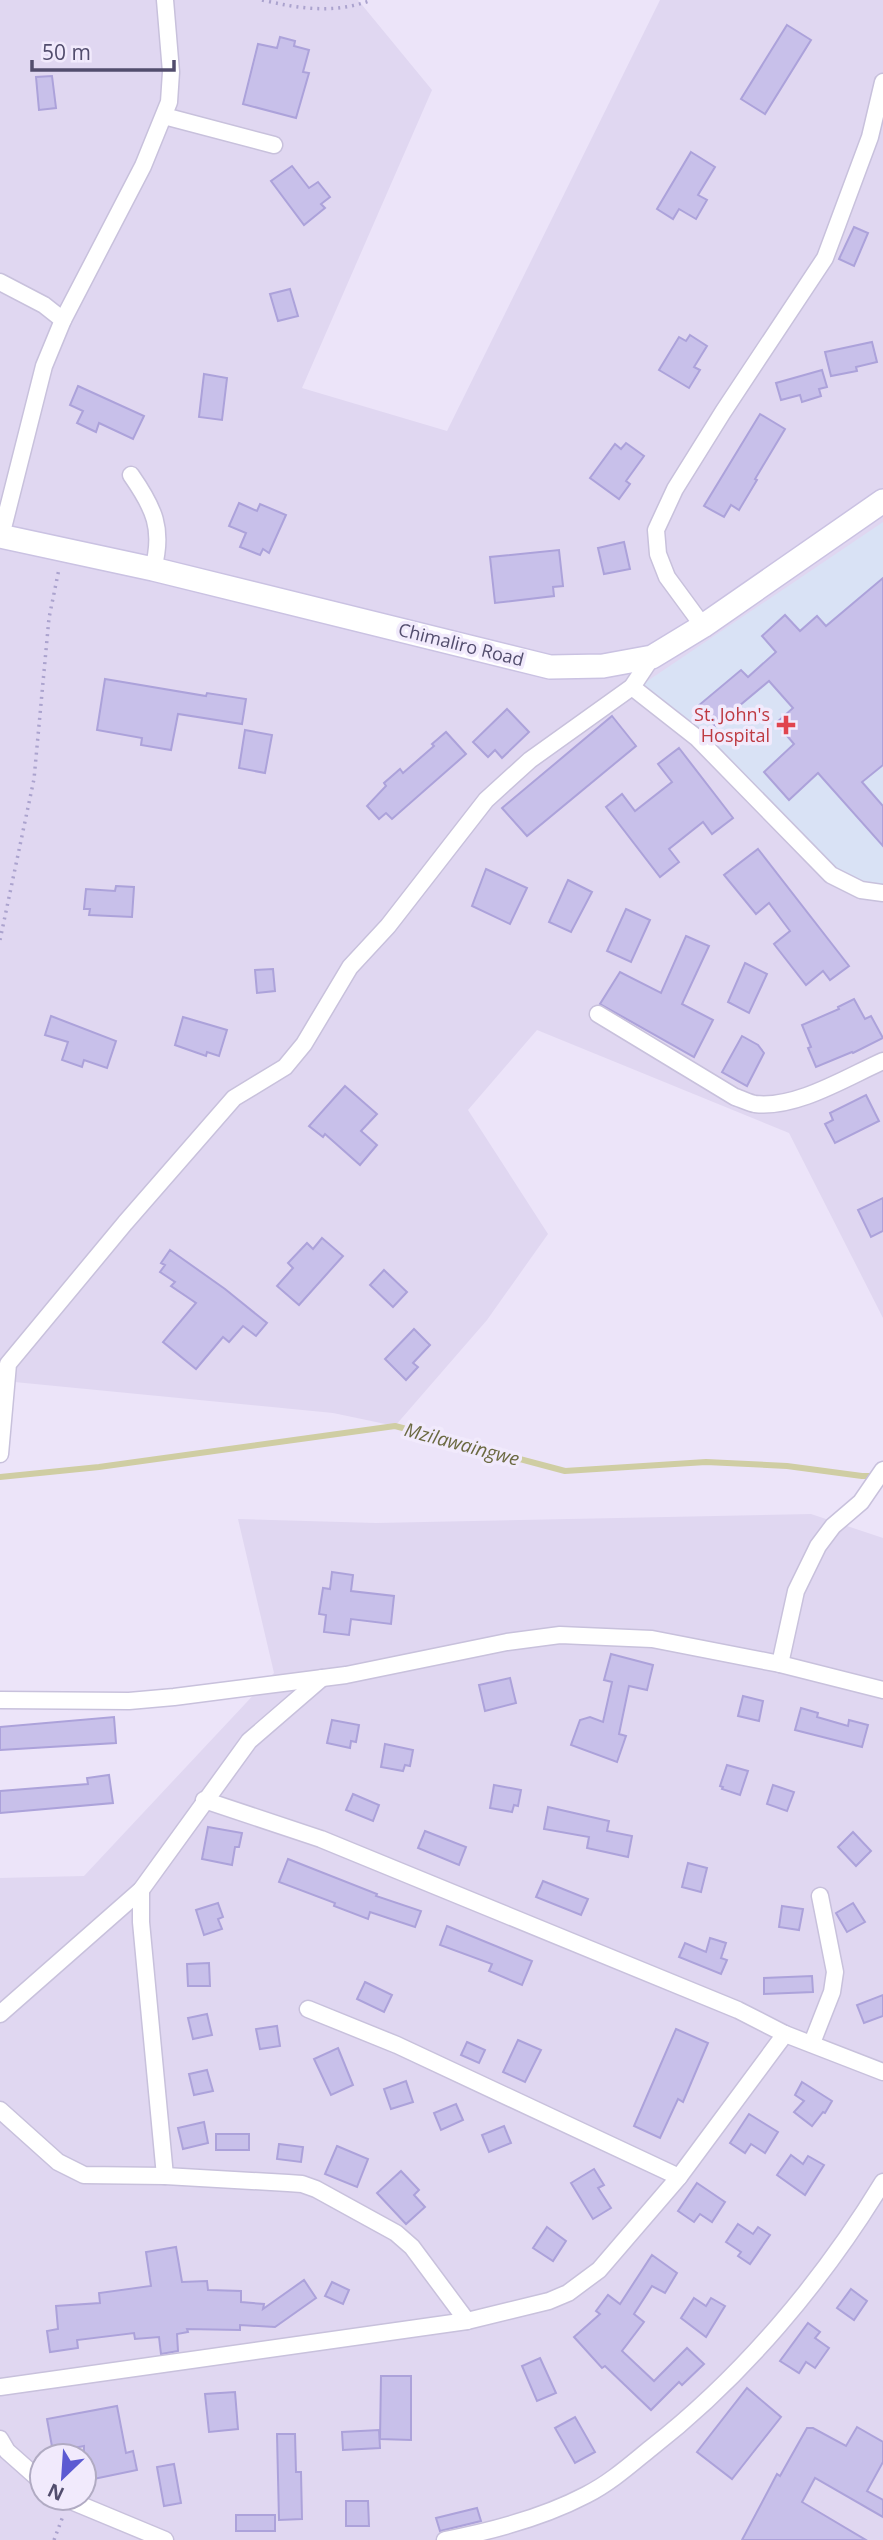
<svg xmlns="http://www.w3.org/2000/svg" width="883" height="2540" viewBox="0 0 883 2540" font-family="'Open Sans',sans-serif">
<rect width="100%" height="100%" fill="#ece4f9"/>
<!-- residential -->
<g fill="#e0d7f1" fill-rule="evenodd">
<path d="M0,0H358L432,90L302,388L447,431L660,0H883V1318L789,1133L537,1030L468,1110L548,1234L487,1320L395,1426L333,1413L4,1381L0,1383Z"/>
<path d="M811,1514L883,1538V2540H0V1878L84,1876L274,1673L238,1519L376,1523ZM42,2456H84V2498H42Z"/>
</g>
<!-- medical -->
<path fill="#d9e2f5" d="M883,522V888L827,869L734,766L643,684Z"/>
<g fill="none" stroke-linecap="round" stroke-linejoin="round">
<!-- stream -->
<path stroke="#cfcda3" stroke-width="6" d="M0,1477L99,1467L395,1426L565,1471L706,1462L787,1466L862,1476H877"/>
</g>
<!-- building -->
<g fill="#c8c0ea" stroke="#aca2da" stroke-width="2">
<path d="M787,25L811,40L765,114L741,99Z"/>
<path d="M280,37L295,41L294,46L309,50L303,72L309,73L296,118L243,104L258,44L277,48Z"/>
<path d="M52,76L56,108L39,110L36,77Z"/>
<path d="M691,152L715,167L698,195L707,200L696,219L679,209L673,219L657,209Z"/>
<path d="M292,166L309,188L318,182L330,197L321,204L325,208L304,225L271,181Z"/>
<path d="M854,227L868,233L854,266L839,259Z"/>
<path d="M290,289L298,316L278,321L270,294Z"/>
<path d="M690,335L707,346L694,367L700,370L689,388L659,370L679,337L686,341Z"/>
<path d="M872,342L877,362L856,367L857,371L831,376L825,352Z"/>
<path d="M822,370L827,387L819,389L821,396L802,402L800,395L781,400L776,383Z"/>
<path d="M204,374L227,378L222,420L199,417Z"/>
<path d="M78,386L144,416L133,439L99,423L96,432L77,423L83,411L70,405Z"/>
<path d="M760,414L785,429L755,479L757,480L739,510L731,505L724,517L704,506Z"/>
<path d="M626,443L644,456L626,481L630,484L619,499L590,478L615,444L621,449Z"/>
<path d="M239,503L257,511L260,504L286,515L269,553L263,549L260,555L240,547L246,533L229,526Z"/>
<path d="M624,542L630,569L604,574L598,548Z"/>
<path d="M559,550L563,586L553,587L554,596L495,603L490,557Z"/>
<path d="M883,578V765L862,782L883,806V846L818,773L789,800L764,772L794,744L776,723L793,708L769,681L715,726L698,706L741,670L748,677L776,652L762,636L785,615L800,631L817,616L826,626Z"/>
<path d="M105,679L206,696L207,693L246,699L242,724L178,714L171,750L141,745L142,738L97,730Z"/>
<path d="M507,709L529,732L502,758L495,750L488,757L473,742Z"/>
<path d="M612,716L636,746L527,836L502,808Z"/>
<path d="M245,730L272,735L265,773L239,768Z"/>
<path d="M446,732L466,754L392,819L386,813L379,819L367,806L386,786L384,783L400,769L403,773L434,746L432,744Z"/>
<path d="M679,748L733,818L712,834L703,822L669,849L679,862L660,877L606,807L622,794L635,811L672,782L658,764Z"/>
<path d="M758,849L849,966L830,980L823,971L806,985L774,944L790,931L769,903L756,914L724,875Z"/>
<path d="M486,869L527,888L510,924L472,906Z"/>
<path d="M568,880L592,892L571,932L549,922Z"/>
<path d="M116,886L134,887L132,917L89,915L90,909H84L86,889L115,891Z"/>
<path d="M626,909L650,920L631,962L607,951Z"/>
<path d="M686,936L709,946L682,1004L713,1020L694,1057L600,1004L620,972L661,993Z"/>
<path d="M745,963L767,974L749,1013L728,1002Z"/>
<path d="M273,969L275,991L257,993L255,970Z"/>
<path d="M854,999L865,1019L871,1016L883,1038L853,1053L852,1052L816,1067L808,1048L811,1047L802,1025L839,1009L838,1007Z"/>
<path d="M51,1016L116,1041L107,1068L84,1060L82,1067L62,1060L68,1042L45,1035Z"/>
<path d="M183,1017L227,1030L219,1056L207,1052L206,1056L175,1045Z"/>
<path d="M742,1036L758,1045L764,1053L747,1086L722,1072Z"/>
<path d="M345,1086L377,1114L361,1131L377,1145L360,1165L325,1134L323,1137L309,1126Z"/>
<path d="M866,1095L879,1121L835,1143L825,1124L833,1120L830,1113Z"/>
<path d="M883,1198V1231L871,1237L858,1210Z"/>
<path d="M322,1238L343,1256L299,1305L277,1286L293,1268L288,1263L307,1243L313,1249Z"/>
<path d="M170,1250L225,1289L267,1323L256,1336L243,1326L229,1342L223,1337L196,1369L163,1342L196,1303L171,1286L175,1282L160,1272L165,1265L161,1263Z"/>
<path d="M384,1270L407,1292L393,1307L370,1285Z"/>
<path d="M414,1329L430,1345L413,1363L418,1367L406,1380L385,1359Z"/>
<path d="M332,1572L353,1575L351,1591L394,1596L391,1624L351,1619L349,1635L324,1632L326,1615L319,1614L323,1588L330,1589Z"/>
<path d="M611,1654L653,1665L647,1690L629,1686L619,1734L626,1736L617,1762L571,1745L580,1720L590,1717L603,1722L612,1682L604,1680Z"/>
<path d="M510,1678L516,1703L485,1711L479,1685Z"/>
<path d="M743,1696L763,1701L759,1721L738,1716Z"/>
<path d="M801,1708L818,1713L817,1717L848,1726L849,1720L868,1725L862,1747L795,1730Z"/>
<path d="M114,1717L116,1743L0,1750V1727Z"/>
<path d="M332,1720L359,1725L356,1742L351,1741L350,1748L327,1743Z"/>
<path d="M385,1744L413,1750L410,1766L405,1765L403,1771L381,1767Z"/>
<path d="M727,1765L748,1771L740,1795L722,1789L723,1787L720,1786Z"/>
<path d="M109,1775L113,1803L0,1813V1791L88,1784L87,1778Z"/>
<path d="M494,1785L521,1790L518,1806L514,1805L512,1812L490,1808Z"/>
<path d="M773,1785L794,1792L787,1811L767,1804Z"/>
<path d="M353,1794L379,1805L373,1821L346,1810Z"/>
<path d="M548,1807L609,1821L607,1831L632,1836L628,1857L587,1848L589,1837L544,1829Z"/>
<path d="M208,1827L242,1833L239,1847H235L232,1865L202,1859Z"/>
<path d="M425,1831L466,1847L459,1865L418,1848Z"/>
<path d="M853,1832L871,1851L856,1866L838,1847Z"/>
<path d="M288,1859L377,1894L376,1896L421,1911L415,1927L370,1912L368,1919L334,1906L335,1903L279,1882Z"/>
<path d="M688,1863L707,1868L701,1892L682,1887Z"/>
<path d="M543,1881L588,1899L581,1915L536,1897Z"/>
<path d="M218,1903L223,1917L218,1919L222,1929L204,1935L196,1910Z"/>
<path d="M853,1903L865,1922L847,1932L836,1913Z"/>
<path d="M782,1906L803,1909L799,1930L779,1927Z"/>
<path d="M447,1926L532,1961L522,1985L489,1971L492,1964L440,1945Z"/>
<path d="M710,1938L726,1943L721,1958L727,1960L721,1974L679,1957L685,1943L706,1952Z"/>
<path d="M209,1963L210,1986H188L187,1964Z"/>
<path d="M812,1976L813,1992L764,1994V1978Z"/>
<path d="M365,1982L392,1995L384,2012L357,1999Z"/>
<path d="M883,1995V2016L864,2023L857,2005Z"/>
<path d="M207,2014L212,2035L193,2039L188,2018Z"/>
<path d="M277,2026L280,2046L260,2049L256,2029Z"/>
<path d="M676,2029L708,2043L683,2102L678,2099L660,2138L634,2126Z"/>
<path d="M518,2040L541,2050L525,2082L503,2072Z"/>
<path d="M467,2042L485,2050L479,2063L461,2055Z"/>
<path d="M338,2048L353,2085L331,2095L314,2059Z"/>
<path d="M207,2070L213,2091L194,2095L189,2074Z"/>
<path d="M406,2081L413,2102L391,2109L384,2089Z"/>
<path d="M802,2082L832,2101L825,2113L823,2112L812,2126L794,2112L804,2101L795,2095Z"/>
<path d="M456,2104L463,2120L441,2130L434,2113Z"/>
<path d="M749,2114L778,2132L765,2153L751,2144L745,2153L730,2143Z"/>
<path d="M204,2122L208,2143L183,2149L178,2128Z"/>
<path d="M504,2126L511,2143L489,2152L482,2135Z"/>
<rect x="216" y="2134" width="33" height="16"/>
<path d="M279,2144L303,2147L301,2162L277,2159Z"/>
<path d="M337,2146L368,2159L357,2187L325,2174Z"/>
<path d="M791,2155L803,2164L808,2156L824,2165L805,2195L777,2175Z"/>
<path d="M594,2169L604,2185L598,2188L611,2208L593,2219L571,2183Z"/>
<path d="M401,2171L419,2190L414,2195L425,2207L406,2224L377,2193Z"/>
<path d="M697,2183L725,2202L712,2222L700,2214L694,2222L678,2211Z"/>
<path d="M738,2224L753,2234L758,2227L770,2235L750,2264L738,2256L741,2252L726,2242Z"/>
<path d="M547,2227L566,2241L553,2261L533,2248Z"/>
<path d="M176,2247L182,2282L207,2281L208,2290L241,2291V2302L264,2304L263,2309L304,2280L316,2298L275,2327L240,2325V2330L187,2329L188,2332L177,2334L178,2351L161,2354L159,2337L135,2339L134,2333L77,2340L78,2348L50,2352L47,2331L58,2329L56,2306L100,2303L99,2293L151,2286L146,2252Z"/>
<path d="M652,2255L677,2273L665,2293L652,2286L634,2314L644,2322L622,2351L654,2381L687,2348L704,2364L682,2385L679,2382L651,2410L605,2366L602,2368L574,2337L600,2314L596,2311L608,2295L620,2304Z"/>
<path d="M332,2282L349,2290L343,2304L325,2296Z"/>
<path d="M851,2289L867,2301L854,2320L837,2308Z"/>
<path d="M694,2298L706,2306L711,2298L725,2306L706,2337L681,2318Z"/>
<path d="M808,2323L820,2332L815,2338L829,2348L815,2368L806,2362L799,2373L780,2361Z"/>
<path d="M540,2358L556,2393L537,2401L522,2366Z"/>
<path d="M381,2376H411V2440L380,2439Z"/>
<path d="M747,2388L781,2417L732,2479L697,2452Z"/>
<path d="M235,2392L238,2429L209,2432L205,2394Z"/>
<path d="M117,2406L126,2453L133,2451L137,2470L84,2481V2446L53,2452L47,2419Z"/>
<path d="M575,2417L595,2452L575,2463L555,2428Z"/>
<path d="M857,2427L883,2442V2462L867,2491L883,2500V2517L815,2478L802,2502L866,2540H742L777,2474L780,2476L807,2428H813L846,2446Z"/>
<path d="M379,2430L380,2448L343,2450L342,2432Z"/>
<path d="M277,2434H295L296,2472H301L302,2519L279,2520Z"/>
<path d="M174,2464L181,2503L164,2506L157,2467Z"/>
<path d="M346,2501H368L369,2526H346Z"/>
<path d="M477,2508L481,2521L440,2531L436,2518Z"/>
<rect x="236" y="2515" width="39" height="16"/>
</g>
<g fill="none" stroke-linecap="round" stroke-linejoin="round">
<defs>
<g id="street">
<path d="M164,116L274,145"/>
<path d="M0,282L44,305L63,320"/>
<path d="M131,475C154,508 164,529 153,569"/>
<path d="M1,536L44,366L63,320L143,166L169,102L171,72L165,0"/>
<path d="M703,626L667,577L658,554L656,530L675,489L723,412L825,258L870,137L883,82"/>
<path d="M632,687L697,738L831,875L861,890L883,893"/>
<path d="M598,1014L735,1097C742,1099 749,1103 755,1104C796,1109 847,1077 883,1061"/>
<path d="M0,1454L8,1364L125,1223L234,1098L285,1067L304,1044L350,967L388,926L486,800L530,760L632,687L652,657"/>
<path d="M780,1664L796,1591L818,1546L833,1526L861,1502L883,1470"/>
<path d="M0,1700L129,1701L174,1697L346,1675L507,1642L560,1635L652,1639L780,1664L883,1690"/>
<path d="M204,1800L321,1839L738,2010L785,2034"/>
<path d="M141,1890V1922L165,2176"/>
<path d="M308,2009L397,2045L679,2177"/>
<path d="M0,2014L141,1890L249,1741L322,1678"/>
<path d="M812,2043L832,1992L835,1972L820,1896"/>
<path d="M0,2110L58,2162L84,2175L165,2176L288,2183L302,2184L316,2189L396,2233L412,2247L467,2321"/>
<path d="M0,2387L467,2321L549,2301L568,2293L599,2270L679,2177L785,2034L883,2072"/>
<path d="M0,2439L7,2451L42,2482"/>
<path d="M64,2498L165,2540"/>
<path d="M445,2540C492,2531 544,2517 586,2495C610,2483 630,2465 651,2448C742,2377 823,2281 883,2182"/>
</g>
<path id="secondary" d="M0,536L153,569L550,667L603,666L652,657L703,626L883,501"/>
</defs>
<!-- street casing -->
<use href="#street" stroke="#c8c1dc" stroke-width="19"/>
<!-- secondary casing -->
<use href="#secondary" stroke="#cac2e2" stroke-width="26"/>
<!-- path -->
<g stroke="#aba3ce" stroke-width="3.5" stroke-dasharray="2 5" stroke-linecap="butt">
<path d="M262,0C301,9 334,14 372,0"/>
<path d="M0,940L34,779L49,618L59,569"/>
<path d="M54,2540L63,2516"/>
</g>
<!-- street -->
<use href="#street" stroke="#fff" stroke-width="16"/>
<!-- secondary -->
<use href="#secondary" stroke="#fff" stroke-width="23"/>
</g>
<!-- markers -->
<path fill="#e0444e" stroke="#f1eafc" stroke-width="2.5" d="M782.5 714.5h7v7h7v7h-7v7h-7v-7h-7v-7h7z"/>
<g text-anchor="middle" stroke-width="7" stroke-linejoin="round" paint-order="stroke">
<!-- street labels -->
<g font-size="18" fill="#524d6d" stroke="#f1eafc">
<text transform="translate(461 645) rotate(14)" y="6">Chimaliro Road</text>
</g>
<!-- health labels -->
<g font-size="18" fill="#be3a42" stroke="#f1eafc" text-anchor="end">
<text x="770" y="721">St. John's<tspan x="770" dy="21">Hospital</tspan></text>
</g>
<!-- water labels -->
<g font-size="19" font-style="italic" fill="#6b6941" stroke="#f1eafc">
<text transform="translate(462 1444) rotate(15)" y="7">Mzilawaingwe</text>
</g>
</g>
<!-- north arrow -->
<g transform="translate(63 2477) rotate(205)"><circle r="33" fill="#f1eafc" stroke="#b1abc3" stroke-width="2"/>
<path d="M0-5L12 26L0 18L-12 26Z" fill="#5c5ad2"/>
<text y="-10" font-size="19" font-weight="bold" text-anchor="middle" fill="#524d6d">N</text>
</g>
<!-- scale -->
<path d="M32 60v10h142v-10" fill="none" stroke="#524d6d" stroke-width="3.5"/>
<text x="42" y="60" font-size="21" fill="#524d6d" stroke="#f1eafc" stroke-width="5" paint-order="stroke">50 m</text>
</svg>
